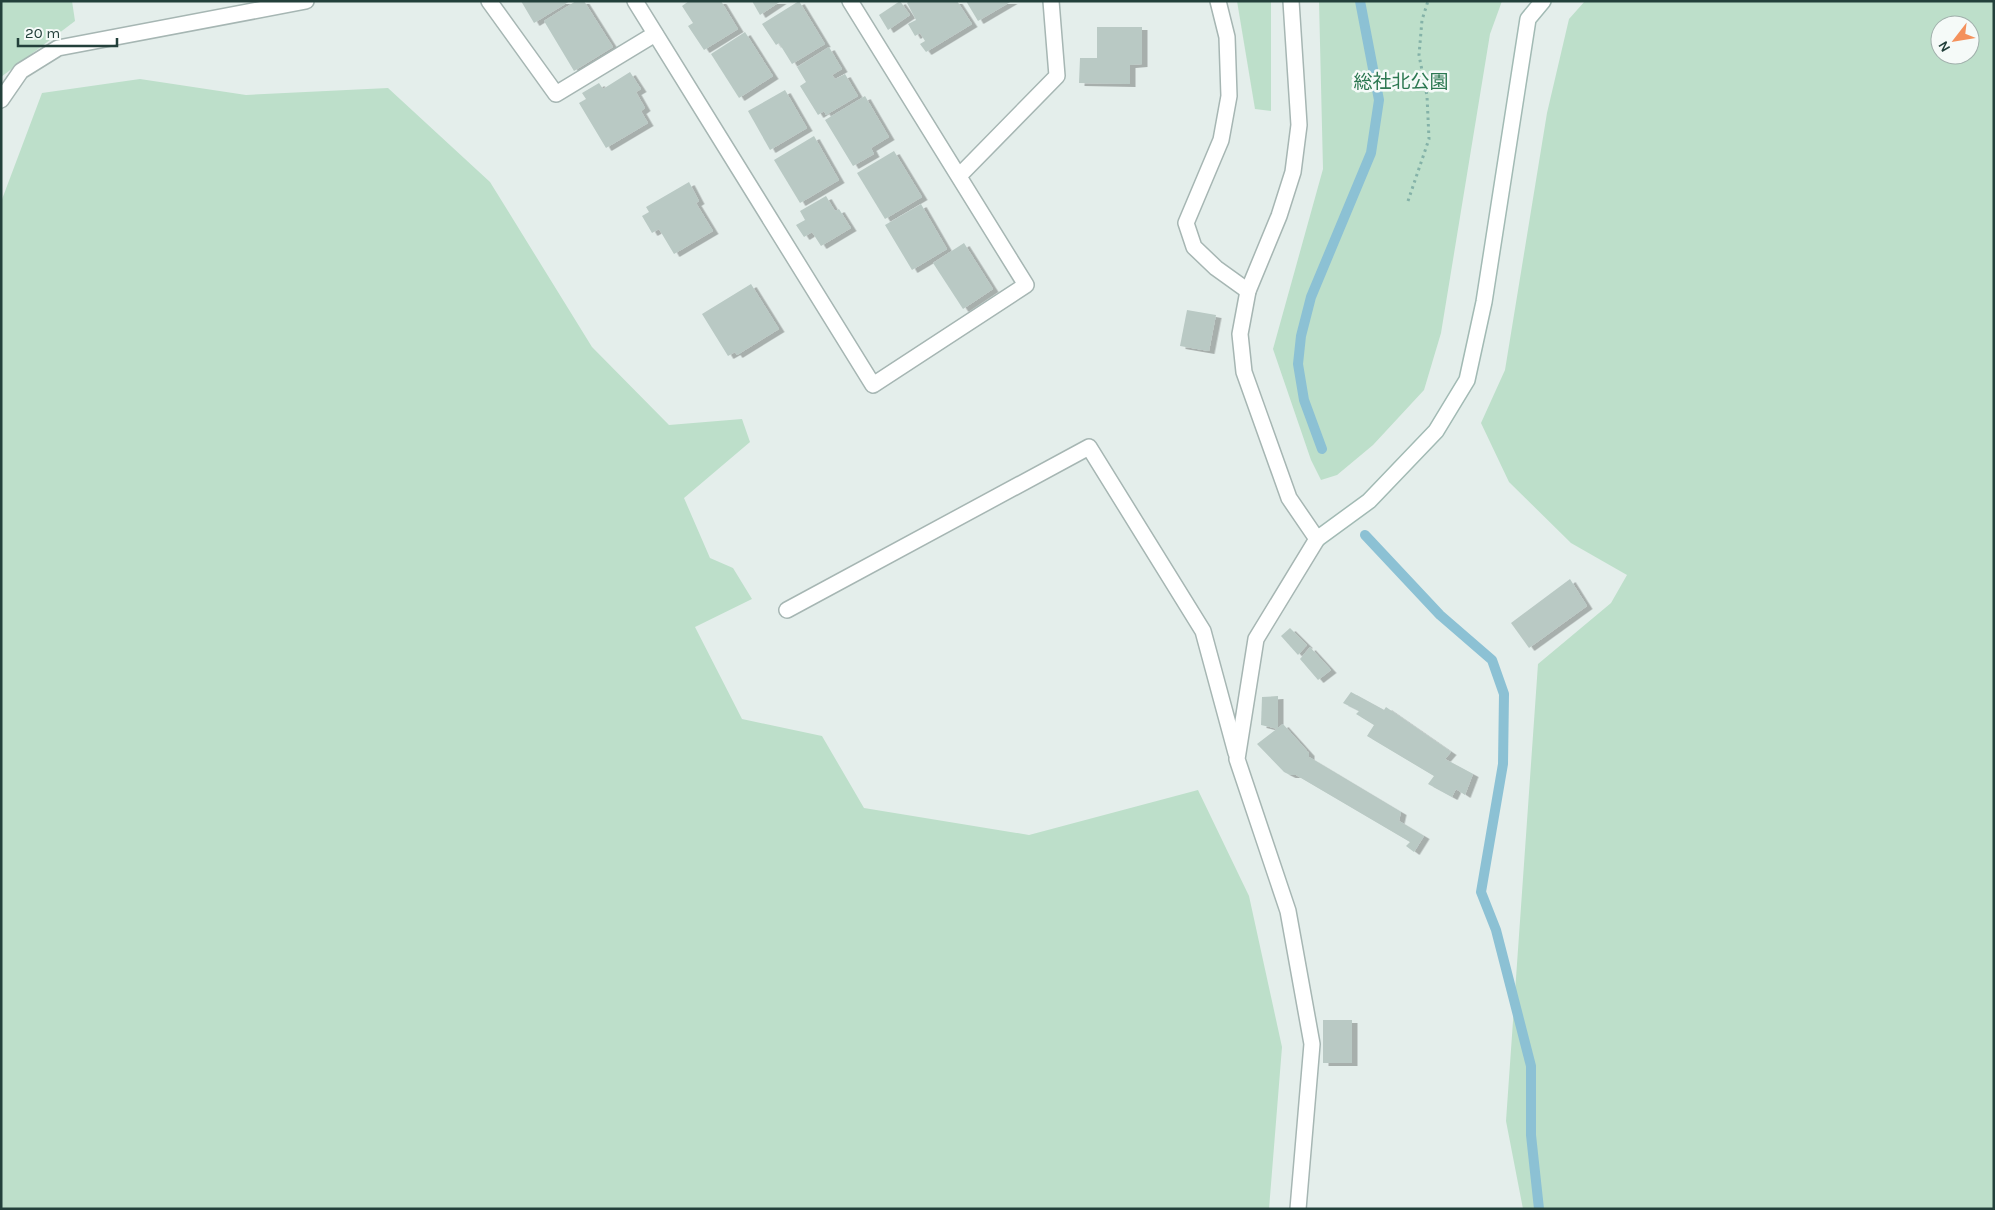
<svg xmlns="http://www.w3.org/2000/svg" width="1995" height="1210" viewBox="0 0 1995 1210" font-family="Karla,'Noto Sans JP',sans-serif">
<defs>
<filter id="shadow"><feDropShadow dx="5.5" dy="3" stdDeviation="0" flood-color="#0004"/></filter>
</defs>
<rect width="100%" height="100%" fill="#e4eeeb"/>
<!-- green -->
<g fill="#bddfca" fill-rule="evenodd">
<path d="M1,1H72L75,21L1,77Z"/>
<path d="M1237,1H1271V111L1255,109Z"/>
<path d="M1319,1H1502L1490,34L1441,333L1424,390L1373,445L1337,475L1321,480L1311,460L1273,349L1323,169Z"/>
<path d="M1585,1H1994V1209H1523L1506,1121L1538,664L1611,603L1627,575L1571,543L1509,482L1481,423L1505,370L1547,113L1569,19ZM1940,25H1970V55H1940Z"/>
<path d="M140,79L246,95L388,88L490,182L592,347L669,425L742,419L750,442L684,498L710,558L733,568L752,599L695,627L742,719L822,736L864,808L1029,835L1198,790L1249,896L1282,1047L1269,1209H1V202L42,93Z"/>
</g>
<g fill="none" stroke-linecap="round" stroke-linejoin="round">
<!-- stream -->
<g stroke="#8cc1d4" stroke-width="10">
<path d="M1322,449L1304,400L1298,364L1301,336L1311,297L1371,153L1379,100L1360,1"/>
<path d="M1365,535L1440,615L1492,660L1504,694L1503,764L1481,892L1496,930L1531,1066V1135L1539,1209"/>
</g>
</g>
<!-- building -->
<g fill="#b9c9c4" filter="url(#shadow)">
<path d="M521,1H570L534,23Z"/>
<path d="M576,1H584L613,47L574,71L544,21Z"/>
<path d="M689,1H721L738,29L704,50L688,26L693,23L682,6Z"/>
<path d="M752,1H781L760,15Z"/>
<path d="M799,1L825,44L792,64L779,43L776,45L762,24Z"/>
<path d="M900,1L910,15L888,30L879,15Z"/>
<path d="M909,1H957L972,24L926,52L920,44L925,41L920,33L915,36L908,24L916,20L907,3Z"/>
<path d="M966,1H1012L978,21Z"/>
<path d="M1097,27H1142V64L1130,65V84L1079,83L1080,58H1097Z"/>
<path d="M745,32L773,76L739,98L711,54Z"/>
<path d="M829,47L842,69L832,75L835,79L845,74L858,96L826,115L824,111L818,115L800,86L806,82L797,67Z"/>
<path d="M630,72L641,89L636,92L645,108L641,111L648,123L606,148L579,103L586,99L582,93L599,83L603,89Z"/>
<path d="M785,90L807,128L770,150L748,111Z"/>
<path d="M865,96L889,137L871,148L874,154L853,166L825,120Z"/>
<path d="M814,136L839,180L800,203L774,160Z"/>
<path d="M894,151L922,197L885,219L857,173Z"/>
<path d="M689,182L699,201L696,203L713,231L674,254L659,229L652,233L642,216L649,212L646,207Z"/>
<path d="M826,196L835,211L839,209L851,228L821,246L812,232L804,237L796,225L805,220L800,211Z"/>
<path d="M921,204L947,249L912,270L885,225Z"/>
<path d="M964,243L993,289L963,309L933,263Z"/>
<path d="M751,284L779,329L737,355L735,352L728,356L702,314Z"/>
<path d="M1187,310L1216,315L1209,351L1180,346Z"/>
<path d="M1570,579L1587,606L1529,648L1511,623Z"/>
<path d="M1290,628L1307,645L1298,655L1281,636Z"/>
<path d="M1310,647L1331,670L1318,680L1300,659Z"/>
<path d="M1351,692L1384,710L1386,707L1451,752L1445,759L1473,774L1465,795L1456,789L1452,797L1428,784L1434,776L1367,736L1374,725L1356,714L1359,711L1343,703Z"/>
<path d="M1278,696V729L1261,725L1262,697Z"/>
<path d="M1283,724L1309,753V757L1401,812L1399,821L1424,836L1414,852L1406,846L1410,842L1296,775H1290L1284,772L1257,744Z"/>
<rect x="1323" y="1020" width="29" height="43"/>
</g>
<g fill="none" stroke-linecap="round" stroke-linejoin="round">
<defs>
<g id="street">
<path d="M489,1L556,94L655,34"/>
<path d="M635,1L873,385L1026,285L850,1"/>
<path d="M1218,1L1227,37L1229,96L1221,140L1186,223L1194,247L1216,268L1248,291"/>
<path d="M1291,1L1299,125L1293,172L1279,216L1248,291L1240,334L1244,372L1289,498L1317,539L1256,639L1237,759L1288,911L1312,1044L1298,1209"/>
<path d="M1,100L21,71L58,48L306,1"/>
<path d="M959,176L1057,76L1051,1"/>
<path d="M787,610L1089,447L1203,631L1236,753"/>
</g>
<path id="secondary" d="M1317,539L1369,501L1436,431L1467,380L1484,302L1528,19L1543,1"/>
</defs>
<!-- street casing -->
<use href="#street" stroke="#a6b6b3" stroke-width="18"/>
<!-- secondary casing -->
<use href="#secondary" stroke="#a2bab4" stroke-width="18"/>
<!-- path -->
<path stroke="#84b2a8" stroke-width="3" stroke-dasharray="2.5 4" stroke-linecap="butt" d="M1408,201L1429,139L1427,96L1419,55L1422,20L1428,1"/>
<!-- street -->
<use href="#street" stroke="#fff" stroke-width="15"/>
<!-- secondary -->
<use href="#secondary" stroke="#fff" stroke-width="15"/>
</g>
<g text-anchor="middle" stroke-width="5" stroke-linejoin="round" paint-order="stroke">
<!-- park labels -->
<g font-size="19" fill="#2c7851" stroke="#f5faf8">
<text x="1401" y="88">総社北公園</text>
</g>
</g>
<!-- border -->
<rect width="1995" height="1210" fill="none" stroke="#23403b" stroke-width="5"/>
<!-- north arrow -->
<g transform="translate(1955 40) rotate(239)"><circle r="24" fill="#f5faf8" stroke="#a1b0ac"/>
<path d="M0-4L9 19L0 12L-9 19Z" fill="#f4915c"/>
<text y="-8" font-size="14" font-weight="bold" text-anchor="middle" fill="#23403b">N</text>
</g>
<!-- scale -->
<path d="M18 38v8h99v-8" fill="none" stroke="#23403b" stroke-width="2.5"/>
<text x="25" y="38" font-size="15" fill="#23403b" stroke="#f5faf8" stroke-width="4" paint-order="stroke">20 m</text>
</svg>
